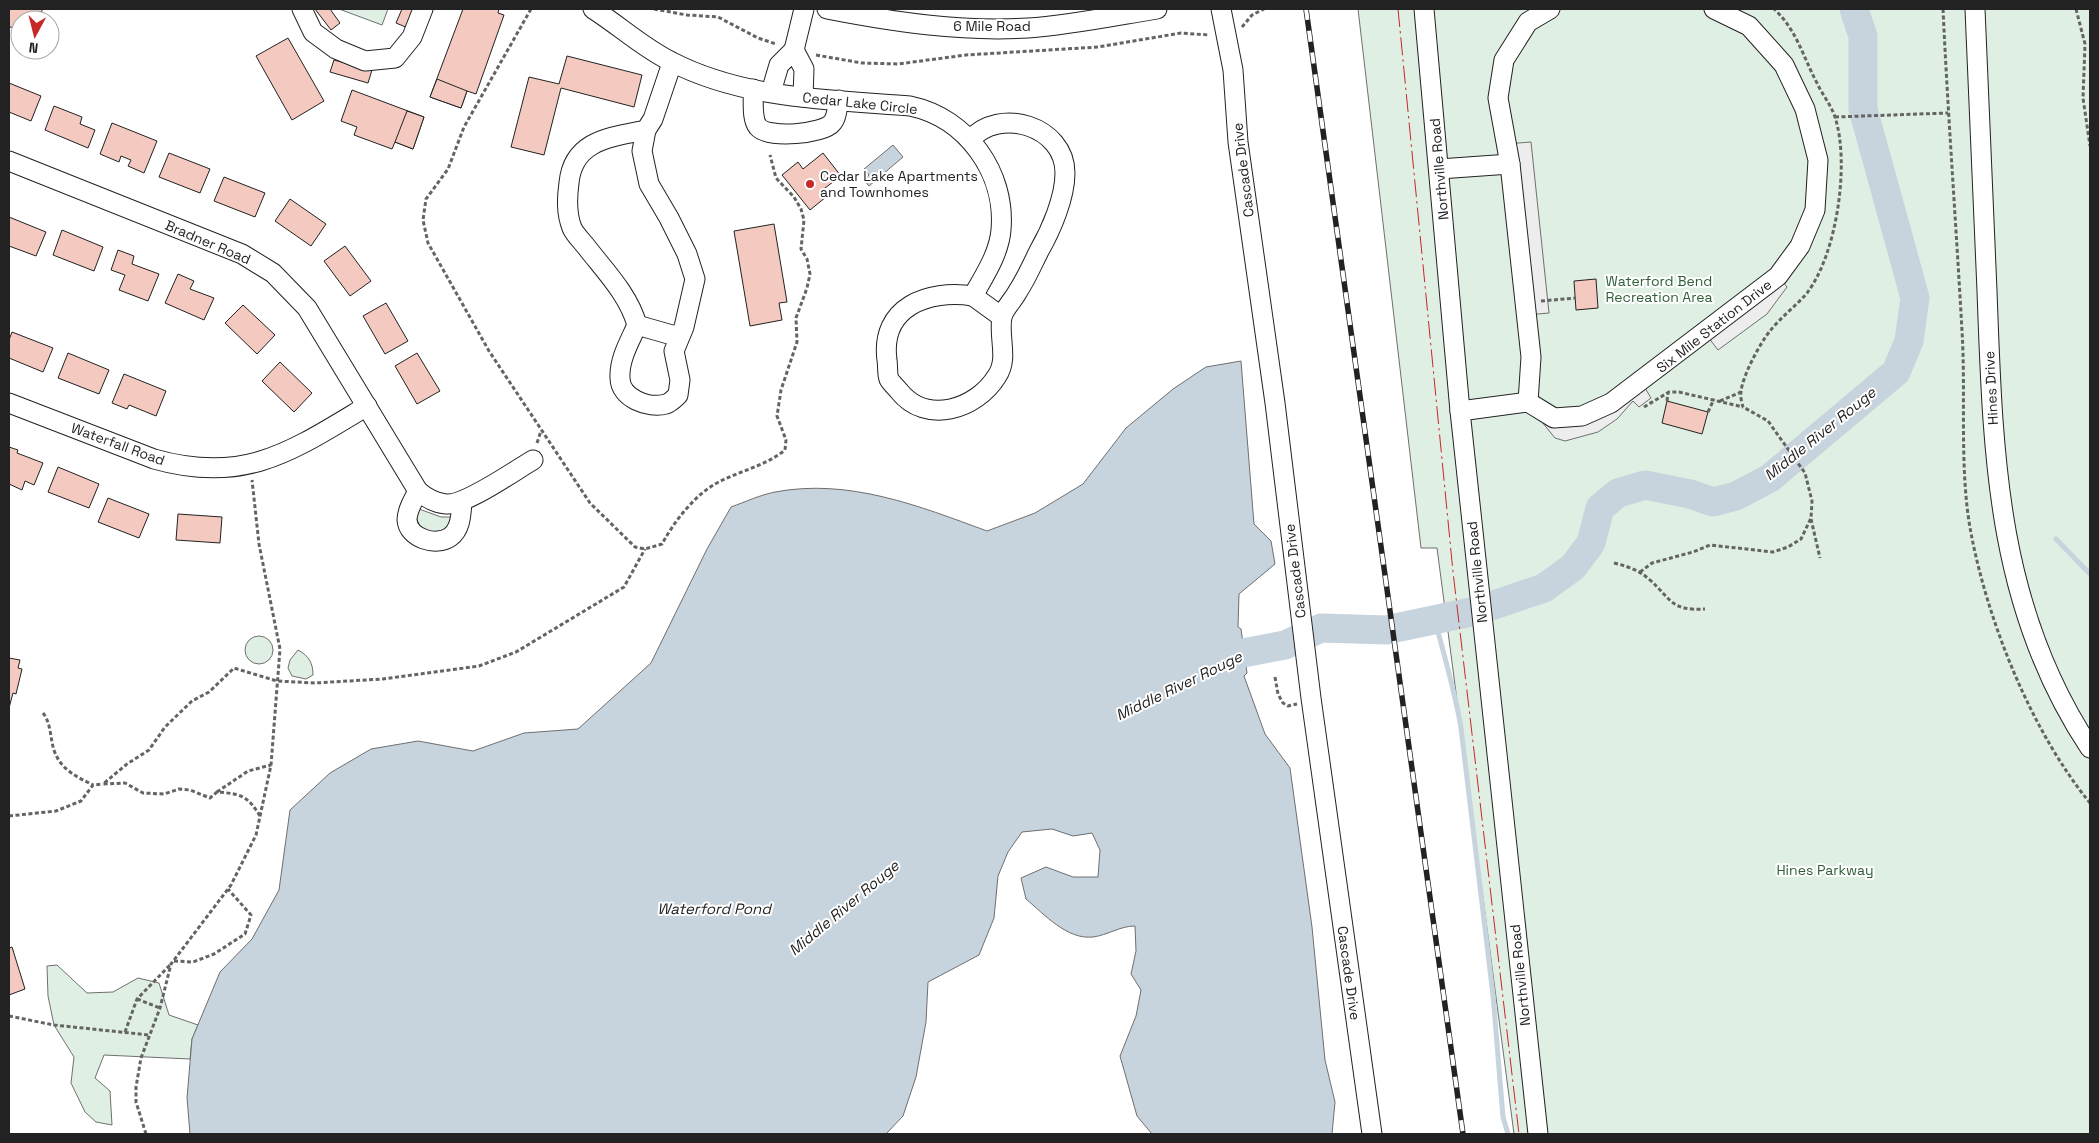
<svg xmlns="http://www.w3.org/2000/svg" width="2099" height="1143" viewBox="0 0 2099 1143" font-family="'Space Grotesk',sans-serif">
<rect width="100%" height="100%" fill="#fff"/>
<!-- green -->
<g fill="#e0efe3" stroke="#6f6f6f">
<path d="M339,9H388L382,25Z"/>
<path d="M1358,9H2090V1134H1514L1437,548H1421Z"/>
<path d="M419,509L441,517H451L447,529C430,539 417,531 416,512Z"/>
<circle cx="259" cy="650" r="14"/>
<path d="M298,650C309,656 313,663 313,675L306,679L292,676L288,668L290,660Z"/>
<path d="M57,965L87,993L113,992L138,978L159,983L169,1015L198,1025L192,1039L190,1059L104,1055L95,1078L110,1091L112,1125L96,1122L85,1112L71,1083L74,1057L54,1025L48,996L47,966Z"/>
</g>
<!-- parking -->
<g fill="#ededed" stroke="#6f6f6f">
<path d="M1531,142L1549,313L1526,315L1506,144Z"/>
<path d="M1778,276L1787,287L1767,314L1718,350L1705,333Z"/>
<path d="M1645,388L1651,398L1639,407L1633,401L1617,419L1598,432L1565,441L1555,438L1542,422L1554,421Z"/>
</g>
<!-- water -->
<g fill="#c7d3dd" stroke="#6f6f6f">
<path d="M893,145L903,157L869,186L864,180L869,175L864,169Z"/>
<path d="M1241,361L1254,524L1271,541L1275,564L1239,594L1238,627L1241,629L1247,673L1244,676L1265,734L1290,768L1312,927L1325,1060L1335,1102L1332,1134H1152L1137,1116L1120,1056L1136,1016L1141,990L1131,974L1136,951L1135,926C1120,926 1108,935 1093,937C1067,940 1044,914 1026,899L1021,878L1046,867L1073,877H1098L1100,850L1092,833L1073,836L1052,829L1022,832L1008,852L998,876L994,918L979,955L928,982L926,1022L916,1077L903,1116L886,1134H190L187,1098L192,1039L220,972L252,939L279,890L290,810L330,773L371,749L418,741L473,751L524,733L578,729L651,663L707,549L731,507C745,502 760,495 775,492C849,478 919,506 987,531L1035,513L1083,484L1126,428L1173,389L1206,367Z"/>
</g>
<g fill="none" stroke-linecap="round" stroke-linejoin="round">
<!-- stream -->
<g stroke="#c7d3dd" stroke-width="5">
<path d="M2056,539L2090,574"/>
<path d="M1435,620C1444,656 1455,691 1461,728L1493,995L1503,1117L1508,1134"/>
</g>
<!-- river -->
<path stroke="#c7d3dd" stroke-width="29" d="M1243,653L1285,645L1321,628L1386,630L1476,611L1544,588L1573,567L1591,543L1600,508L1618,493L1645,485L1690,494L1713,502L1736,496L1770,478L1896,372L1909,341L1915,298L1863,109V36L1854,9"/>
</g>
<!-- building -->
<g fill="#f3c9c0" stroke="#222">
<path d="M9,9H42L41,20H20V28L9,27Z"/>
<path d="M315,9H330L340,23L331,30Z"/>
<path d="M402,9H416L408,28L396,23Z"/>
<path d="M463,9H499L498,13L504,15L476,94L467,91L461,108L430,97Z"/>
<path d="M288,38L324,101L292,120L256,56Z"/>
<path d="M567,56L642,75L634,107L561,88L544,155L511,147L529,77L559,84Z"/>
<path d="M334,60L372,70L368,83L330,72Z"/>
<path d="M437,79L467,91L461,108L430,97Z"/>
<path d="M9,83L41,96L31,121L9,112Z"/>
<path d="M352,90L424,117L413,149L395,142L392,149L354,135L357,127L341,121Z"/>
<path d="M54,106L82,117L80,124L95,130L88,148L45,130Z"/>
<path d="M407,111L424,117L413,149L395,142Z"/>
<path d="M112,123L157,141L144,173L128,166L131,160L121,156L119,162L100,154Z"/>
<path d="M169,153L210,169L200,193L159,177Z"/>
<path d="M823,153L841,176L821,191L826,197L810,210L782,175L798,162L803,169Z"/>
<path d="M224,177L265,193L255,217L214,201Z"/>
<path d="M290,199L326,224L311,246L275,221Z"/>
<path d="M9,217L46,232L36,256L9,246Z"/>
<path d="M774,224L787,302L779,303L782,320L750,326L734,231Z"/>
<path d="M62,230L103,247L94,271L53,255Z"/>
<path d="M345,246L371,281L350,296L324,261Z"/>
<path d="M118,250L134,256L132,264L159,274L148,301L119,290L125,275L111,270Z"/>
<path d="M178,274L194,281L190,289L214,298L204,320L165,303Z"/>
<path d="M1596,279L1598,308L1576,310L1574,281Z"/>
<path d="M386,303L408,341L385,354L363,316Z"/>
<path d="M243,305L275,335L257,354L225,323Z"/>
<path d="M12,332L53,348L43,372L9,358V340Z"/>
<path d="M68,353L109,370L99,394L58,378Z"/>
<path d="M417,353L440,391L417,404L395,366Z"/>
<path d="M280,362L312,393L294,412L262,381Z"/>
<path d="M124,374L166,391L156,416L129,405L127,409L112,403Z"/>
<path d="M1667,401L1708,412L1702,434L1662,423Z"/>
<path d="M9,447L18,450L17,453L43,463L34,485L25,481L22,490L9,484Z"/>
<path d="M58,467L99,484L89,508L48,492Z"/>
<path d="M108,498L149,514L139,538L98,522Z"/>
<path d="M178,514L222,517L220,543L176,540Z"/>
<path d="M9,658L20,660L18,668L22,669L16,694L13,693L9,708Z"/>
<path d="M12,947L25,989L9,995V948Z"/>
</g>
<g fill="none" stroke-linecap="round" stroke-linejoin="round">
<defs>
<g id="minor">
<path d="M302,9L313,32L336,49L365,61L395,58L412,37L423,9"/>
<path d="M593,9C620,26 643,48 672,62C744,99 831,100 910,106C967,118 1006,173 1001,230C999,254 984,276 973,296C928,289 880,307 887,360C888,366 887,374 889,379C891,383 896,387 899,391C926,425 976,410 997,376C1009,358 998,337 1002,317C1004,309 1014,299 1018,291C1026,279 1032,265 1039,251C1051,230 1065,198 1065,173C1065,126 999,106 970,140"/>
<path d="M827,9C893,22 961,32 1028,28C1071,25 1114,16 1157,9"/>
<path d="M1221,9L1233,70L1238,142L1275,403L1311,698L1372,1134"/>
<path d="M1424,9L1460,411L1538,1134"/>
<path d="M1975,9C1979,103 1983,197 1987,291C1993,454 1996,607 2090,748"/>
<path d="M794,50L804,9"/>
<path d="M753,89C754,100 751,118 758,127C769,139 823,134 832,123C837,118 837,107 839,100"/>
<path d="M771,92L779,65L794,50L804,69L803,97"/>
<path d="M646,130C613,137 573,139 569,183C567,198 566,213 572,228C575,235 583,242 588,249C607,273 629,296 637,325C630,341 619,359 620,378C620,398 648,409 666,404C670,403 675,398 678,395L680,380L674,351L684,327L695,279L687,254L669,218L649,184L642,151L646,130L653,119L672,63"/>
<path d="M9,161L242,254L273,273L307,308L418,491C426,498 434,503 446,504C465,506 514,471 533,460"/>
<path d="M1439,169L1510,164"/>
<path d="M973,296L1002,317"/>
<path d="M637,325L679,337"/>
<path d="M1528,402L1531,357L1510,164L1498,98L1504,60L1528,22L1550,9"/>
<path d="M9,403L154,459C245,485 292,451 367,406"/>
<path d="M1460,411L1528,402L1554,418L1582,416L1611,403L1778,276L1800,246L1815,210L1818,160L1805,109L1784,65L1749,26L1714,9"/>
<path d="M418,491C414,499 407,510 407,520C408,538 436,547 450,537C461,529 461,514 462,502"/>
</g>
</defs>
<!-- minor casing -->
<use href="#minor" stroke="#222" stroke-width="21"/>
<!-- path -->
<g stroke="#646464" stroke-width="3" stroke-dasharray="4 2.5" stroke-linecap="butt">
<path d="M531,9L464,127L448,169L426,199L423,220L428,243L489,351L590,503L635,547L645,549L662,544C674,522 693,497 715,484C738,471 764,467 785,450L786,440L777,416L781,390L797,342L796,318L807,288L810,274L807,259L801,249L804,220L801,209L794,197L776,178L770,155"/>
<path d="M654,9L687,15L718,17L758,38L776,44"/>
<path d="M1943,9C1948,116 1956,223 1962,331C1966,395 1959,471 1971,533C1988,623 2032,732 2090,803"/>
<path d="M2076,9L2085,44L2083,98L2090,146"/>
<path d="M1242,27L1252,15L1264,9"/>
<path d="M816,55L862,63L898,64L966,55L1098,47L1181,33L1209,35"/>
<path d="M1835,117L1948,113"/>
<path d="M1541,301L1576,298"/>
<path d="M1667,401L1668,393"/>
<path d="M1720,401L1741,392"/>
<path d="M1644,407L1669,392H1679L1743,407"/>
<path d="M1708,412L1714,399"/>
<path d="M537,443L541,431"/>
<path d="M1811,519L1820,558"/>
<path d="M1614,563C1627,566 1639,570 1650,580C1672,600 1671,611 1705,609"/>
<path d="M1640,572L1652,563L1693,552L1710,545L1773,552L1788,547L1801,539L1811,518L1812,501L1805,473L1768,421L1743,407C1742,403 1740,397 1741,392C1742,377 1760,343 1770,331C1781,317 1796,306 1807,293C1837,254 1850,163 1835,117C1831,105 1822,94 1817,83C1803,57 1797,30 1774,9"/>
<path d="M1275,677L1278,694L1283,703L1288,706L1297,704"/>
<path d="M43,713C53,726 49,743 57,757C64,771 79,778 93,785"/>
<path d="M217,792L248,771L271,765"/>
<path d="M9,816L56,811L81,801L93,785L103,784"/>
<path d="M260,816C247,795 241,794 217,792L210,798L190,790L179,789L164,794L143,793L125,783L103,784L127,764L149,750L165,727L192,701L209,692L234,668L277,681L315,683L383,679L479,666L516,652L624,587L645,549"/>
<path d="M174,961L193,962L214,954L245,934L251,915L228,889"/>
<path d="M137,999L160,1008"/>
<path d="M9,1016L54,1025L149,1035"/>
<path d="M125,1032L137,999L171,964"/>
<path d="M146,1134L136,1102V1087L141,1058L160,1008L171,964L231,885L256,835L271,765L280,649L259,544L252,480"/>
</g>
<!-- minor -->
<use href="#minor" stroke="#fff" stroke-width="19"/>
<defs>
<path id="rail" d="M1306,9L1463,1134"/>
</defs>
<!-- rail casing -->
<use href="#rail" stroke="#222" stroke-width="5.5"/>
<!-- rail -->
<use href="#rail" stroke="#fff" stroke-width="4" stroke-dasharray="11" stroke-linecap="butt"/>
<!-- power -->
<path stroke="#c62828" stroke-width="1" stroke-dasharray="18 4 2.5 4" stroke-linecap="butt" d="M1398,9L1453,572L1519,1134"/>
</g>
<!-- markers -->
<circle fill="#c62828" stroke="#fff" stroke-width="2" cx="810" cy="184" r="5"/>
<g text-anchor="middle" stroke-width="4" stroke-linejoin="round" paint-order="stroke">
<!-- street labels -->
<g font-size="14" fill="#222" stroke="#fff">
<text x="992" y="31">6 Mile Road</text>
<text transform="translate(860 103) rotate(6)" y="5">Cedar Lake Circle</text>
<text transform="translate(1439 169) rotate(-95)" y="5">Northville Road</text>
<text transform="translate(1243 170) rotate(-97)" y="5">Cascade Drive</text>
<text transform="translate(208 242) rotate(23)" y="5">Bradner Road</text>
<text transform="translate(1714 326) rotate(-38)" y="5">Six Mile Station Drive</text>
<text transform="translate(1991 388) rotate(-93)" y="5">Hines Drive</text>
<text transform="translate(118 444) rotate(20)" y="5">Waterfall Road</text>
<text transform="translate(1295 571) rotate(-97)" y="5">Cascade Drive</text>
<text transform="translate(1477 572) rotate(-96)" y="5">Northville Road</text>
<text transform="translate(1349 973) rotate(82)" y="5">Cascade Drive</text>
<text transform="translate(1520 975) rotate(-96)" y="5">Northville Road</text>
</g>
<!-- poi labels -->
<g font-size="14" fill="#222" stroke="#fff" text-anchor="start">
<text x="820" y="181">Cedar Lake Apartments<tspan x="820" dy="16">and Townhomes</tspan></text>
</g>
<!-- park labels -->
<g font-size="14" fill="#2f5e38" stroke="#fff">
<text x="1659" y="286">Waterford Bend<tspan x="1659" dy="16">Recreation Area</tspan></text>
<text x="1825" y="875">Hines Parkway</text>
</g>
<!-- water labels -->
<g font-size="15" font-style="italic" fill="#222" stroke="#fff">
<text transform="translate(1820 434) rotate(-39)" y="5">Middle River Rouge</text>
<text transform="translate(1179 686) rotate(-26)" y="5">Middle River Rouge</text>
<text transform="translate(844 908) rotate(-40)" y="5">Middle River Rouge</text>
<text x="714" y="914">Waterford Pond</text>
</g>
</g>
<!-- border -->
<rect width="2099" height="1143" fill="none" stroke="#222222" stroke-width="20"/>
<!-- north arrow -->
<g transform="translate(35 35) rotate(187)"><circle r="24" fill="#ffffff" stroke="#a7a7a7"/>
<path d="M0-4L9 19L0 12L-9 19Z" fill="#c62828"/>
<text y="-8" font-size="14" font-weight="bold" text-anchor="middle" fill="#222222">N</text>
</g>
</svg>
